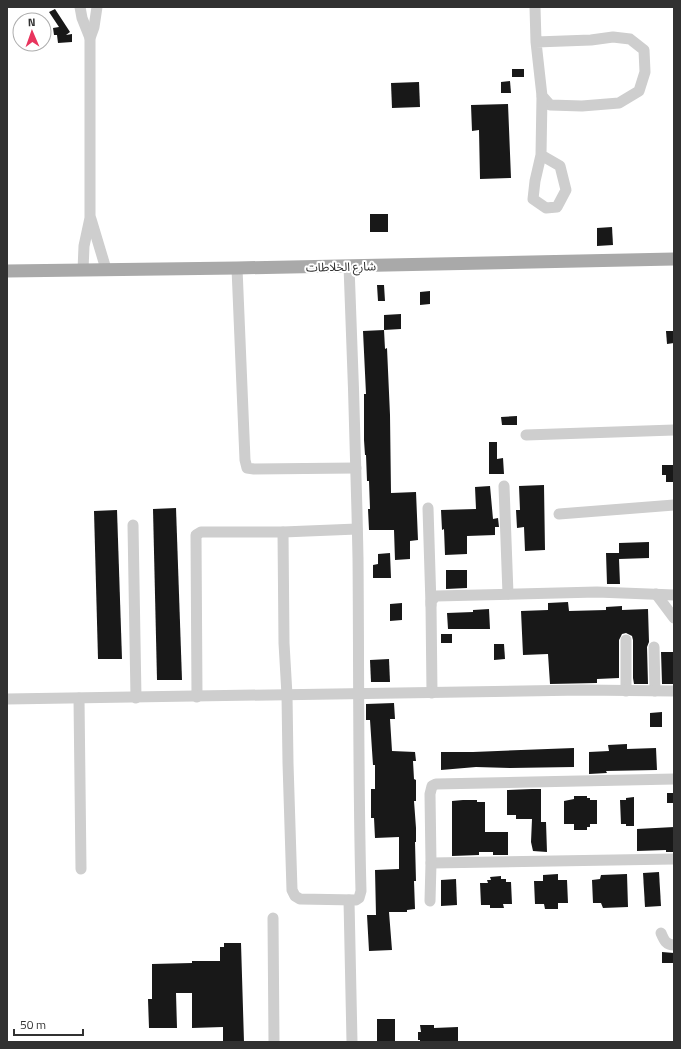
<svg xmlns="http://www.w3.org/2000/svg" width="681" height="1049" viewBox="0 0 681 1049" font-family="'Titillium Web','Noto Sans Arabic',sans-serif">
<rect width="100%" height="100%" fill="#fff"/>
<!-- building -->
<g fill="#181818">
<path d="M55,9L70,32L66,35L72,34V42L58,43L57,35H54L53,28L59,27L49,12Z"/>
<rect x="512" y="69" width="12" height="8"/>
<path d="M510,81L511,93H501V82Z"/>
<path d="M419,82L420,107L392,108L391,83Z"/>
<path d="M508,104L511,178L480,179L479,130L472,131L471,105Z"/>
<rect x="370" y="214" width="18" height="18"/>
<path d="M612,227L613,245L597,246V228Z"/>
<path d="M377,285H384L385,301H378Z"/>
<path d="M430,291V304L420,305V292Z"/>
<path d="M401,314V329L384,330V315Z"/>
<path d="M384,330L385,349L387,348L390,415L391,493L416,492L418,540L410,541V559L395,560L394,530H369L368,509H370L369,481H367L366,455H365L364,440V394H366L363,331Z"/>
<path d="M666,331H674V343L667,344Z"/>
<path d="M517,416V425H502L501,417Z"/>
<path d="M489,442H497V459L503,458L504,474H489Z"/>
<path d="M662,465H674L673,482H666V475H662Z"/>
<path d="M544,485L545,550L525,551L524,527L517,528L516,510H520L519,486Z"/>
<path d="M490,486L493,519L498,518L499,527H495V535L467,536V554L445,555L444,529L442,530L441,510L476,509L475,487Z"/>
<path d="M176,508L182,680H157L153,509Z"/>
<path d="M117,510L122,659H98L94,511Z"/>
<path d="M649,542V558L619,559L620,584H607L606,553H619V543Z"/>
<path d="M390,553L391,578H373V565L378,564V554Z"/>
<path d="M446,570H467V588L446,589Z"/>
<path d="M568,602L569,611L606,610V607L622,606V610L648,609L649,642L647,647L648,684H634L633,678V640L632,636L626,633L622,634L619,640V678L597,679V683L550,684L548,654L523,655L521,611L548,610V603Z"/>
<path d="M402,603V620L390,621V604Z"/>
<path d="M489,609L490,629H448L447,613L473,612V610Z"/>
<rect x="441" y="634" width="11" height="9"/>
<path d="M494,644H504L505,659L494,660Z"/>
<path d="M661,652H674V684H662Z"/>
<path d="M389,659L390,682H371L370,660Z"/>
<path d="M394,703L395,719H390L392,751L415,752L416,761H413L414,779L416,780V801H414L416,828V842H415L416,881H414L415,909L407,910V912H389L392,950L369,951L367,915H376L375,870L399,869V837L375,838L374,818H371V789H375V765H373L370,720H366V704Z"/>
<path d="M662,712V727H650V713Z"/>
<path d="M627,744V749L656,748L657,770L606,771L607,773L589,774V752L609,751L608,745Z"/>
<path d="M574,748V767L510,768L476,767L441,770V752H473Z"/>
<path d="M532,789H541V822H546L547,852L533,851L531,842L532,819H516V815H507V790Z"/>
<rect x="667" y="793" width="7" height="10"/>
<path d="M574,796H587V798H590V800H597V824H590V827H587V830H574V824H564V801L574,799Z"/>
<path d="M634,797V826H626V824H621L620,800H626V798Z"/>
<path d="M463,800H477V802H485V832H508V855H493V852H479V855L452,856V801Z"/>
<path d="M674,827V852H666V850L637,851V829Z"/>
<path d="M659,872L661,906L645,907L643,873Z"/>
<path d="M558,874V880H567L568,903H558V909H545L544,904H535L534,881H543V875Z"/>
<path d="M627,874L628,907L603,908L601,903H593L592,880L600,879L601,875Z"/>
<path d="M501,876V879H506V882H511L512,904H503L504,908H490V905H481L480,883H488L487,880H491L490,877Z"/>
<path d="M456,879L457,905L441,906V880Z"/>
<path d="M224,943H241L244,1042H223V1027L192,1028V993H176L177,1028H149L148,999H152V964L192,963V961H220V947H224Z"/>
<path d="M662,952L674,953L673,963H662Z"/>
<rect x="377" y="1019" width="18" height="23"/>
<path d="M420,1025H434V1028L458,1027V1042H420V1040H418V1032H421Z"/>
</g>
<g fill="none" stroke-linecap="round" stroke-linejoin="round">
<!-- minor -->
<g stroke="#cecece" stroke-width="11">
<path d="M80,7L82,18L90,38"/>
<path d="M535,7L536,42L542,96L550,105L582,106L619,103L639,91L645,72L644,50L630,39L613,37L591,40L536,42"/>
<path d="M541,155L560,166L566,190L557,207L546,208L533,199L535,181L541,155L542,96"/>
<path d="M91,219L106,269"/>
<path d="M237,268L245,460L247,468L254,469L356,468"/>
<path d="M83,270L84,246L90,218V38L94,27L97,7"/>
<path d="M526,435L674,430"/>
<path d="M504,486L508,594"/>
<path d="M428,508L431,605"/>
<path d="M559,514L674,505"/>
<path d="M133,525L136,698"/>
<path d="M283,532L284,643L287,695L288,763L292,890L295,896L300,899L356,900L359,898L361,891C358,780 359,669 358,558C356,461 353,364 349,266"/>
<path d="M656,594L674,618"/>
<path d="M626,640V691"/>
<path d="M654,647L655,691"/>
<path d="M432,693L431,605V601L436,596L597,592L674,595"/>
<path d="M197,697L196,535L201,532H283L357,529"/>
<path d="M79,698L81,869"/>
<path d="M7,699L582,690L674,691"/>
<path d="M431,863L674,859"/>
<path d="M349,900L352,1042"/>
<path d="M430,901L431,863L430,794L432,786L436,784L674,779"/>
<path d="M273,918L274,1042"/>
<path d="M661,933C664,940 666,945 674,945"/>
</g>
<!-- major -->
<path stroke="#a9a9a9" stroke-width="13" d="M7,271L237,268L674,259"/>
</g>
<g text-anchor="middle" stroke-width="4" stroke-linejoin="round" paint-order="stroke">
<!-- street labels -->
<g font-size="12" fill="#313131" stroke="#fff">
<text transform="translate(341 267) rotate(-1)" y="4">شارع الخلاطات</text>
</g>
</g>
<!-- border -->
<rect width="681" height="1049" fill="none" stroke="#313131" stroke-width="16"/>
<!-- north arrow -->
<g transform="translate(32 32) rotate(358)"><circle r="19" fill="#ffffff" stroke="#adadad"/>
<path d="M0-3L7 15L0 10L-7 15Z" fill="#e8345d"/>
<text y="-6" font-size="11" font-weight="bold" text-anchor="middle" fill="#313131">N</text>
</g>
<!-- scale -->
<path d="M14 1029v6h69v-6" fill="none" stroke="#313131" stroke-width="2"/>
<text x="20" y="1029" font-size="12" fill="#313131" stroke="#ffffff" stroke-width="3" paint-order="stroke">50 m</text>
</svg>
